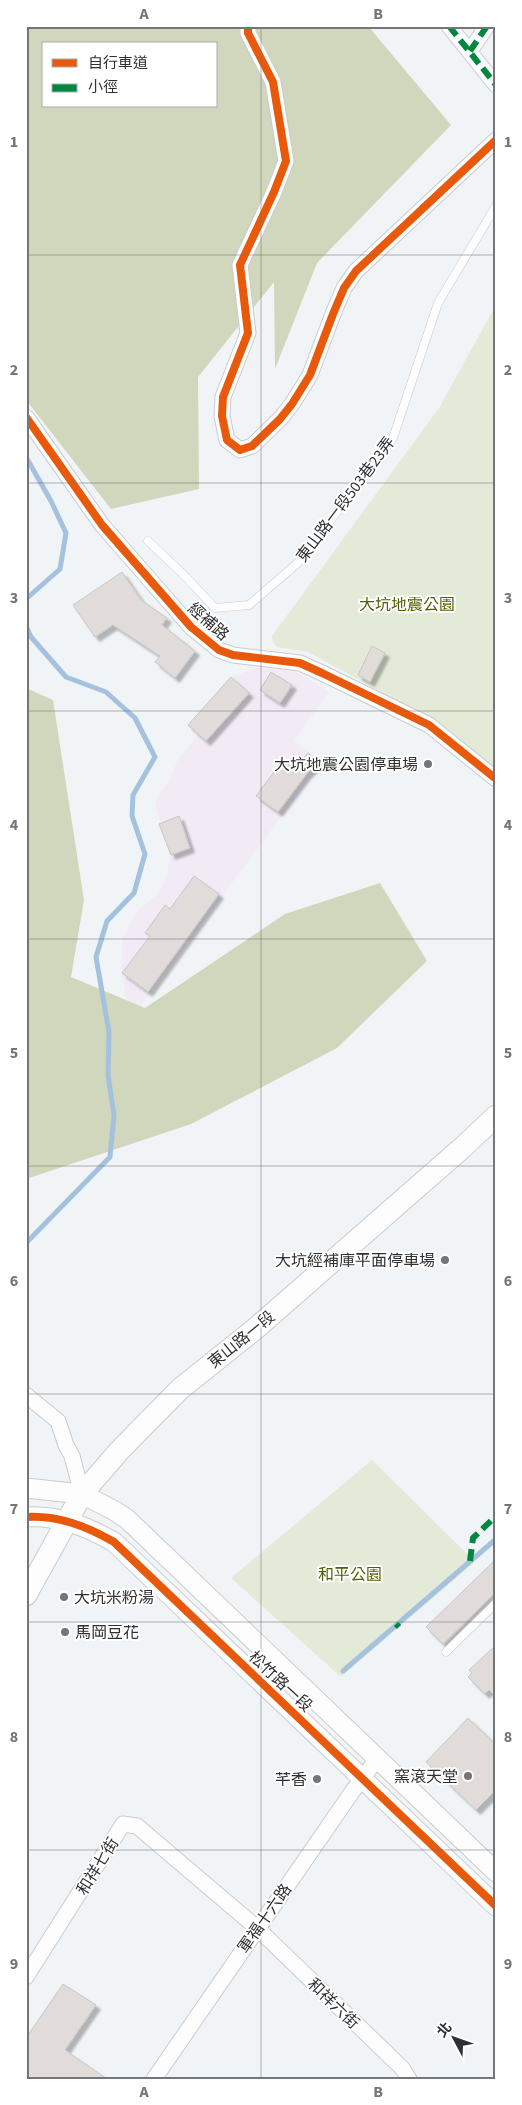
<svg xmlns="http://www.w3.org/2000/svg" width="522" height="2105" viewBox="0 0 522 2105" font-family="'Source Sans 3','Noto Sans TC',sans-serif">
<defs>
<filter id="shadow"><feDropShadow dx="4.5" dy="4.5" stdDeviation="1" flood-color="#0004"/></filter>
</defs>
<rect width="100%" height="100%" fill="#f1f4f7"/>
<!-- industrial -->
<path fill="#f2ebf6" d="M258,667L295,671L329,692L294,741L322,762L136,1012L127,1005L122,973V938L139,909L159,893L166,877L171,855L156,810V798L170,780L177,761L198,734L188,725L231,677Z"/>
<!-- green -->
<g fill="#e4ead8">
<path d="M496,305V773L436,722L308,652L277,647L273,642L272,636L439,408Z"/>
<path d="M372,1460L475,1562L341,1677L231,1578Z"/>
</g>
<!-- forest -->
<g fill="#d0d7bc" fill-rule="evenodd">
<path d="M26,26H368L451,125L317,263L275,369L274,282L198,377L199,489L111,509L26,400ZM44,44H216V106H44Z"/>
<path d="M26,688L53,700L84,900L71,977L145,1008L285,914L380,883L427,961L337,1048L191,1124L26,1179Z"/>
</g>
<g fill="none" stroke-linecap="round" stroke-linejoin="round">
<!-- stream -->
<g stroke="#a4c2de" stroke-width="5">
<path d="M26,457L51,501L66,533L60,569L26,599"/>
<path d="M26,626L31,637L66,677L106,692L135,718L155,757L133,795L132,816L145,854L134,893L107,921L96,957L109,1032L108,1075L114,1115L110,1157L26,1243"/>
<path d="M343,1671L496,1539"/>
</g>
</g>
<!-- building -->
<g fill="#e1dcda" stroke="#c6c6c7" filter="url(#shadow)">
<path d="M122,572L141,600L167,618L162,625L195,651L175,678L155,662L160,656L113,625L95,637L73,605Z"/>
<path d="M372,646L385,653L370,682L358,675Z"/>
<path d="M271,672L292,685L280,703L260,690Z"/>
<path d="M231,677L249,693L206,741L188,725Z"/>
<path d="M308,753L319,762L305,776L278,812L256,796L283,760L294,769Z"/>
<path d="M179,816L190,848L171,855L159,824Z"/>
<path d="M194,876L219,894L148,992L122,973L150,936L145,933L165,905L170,909Z"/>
<path d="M496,1559V1592L443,1644L426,1627Z"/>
<path d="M496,1645V1697L489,1690L485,1694L468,1677L472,1673L469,1670Z"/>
<path d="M468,1718L496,1745V1790L476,1810L426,1762Z"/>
<path d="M63,1984L96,2005L65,2050L107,2079H26V2038Z"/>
</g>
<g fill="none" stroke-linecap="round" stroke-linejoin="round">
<defs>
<g id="service">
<path d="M148,541L183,574L215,608L249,605L300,561L393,438L438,303L496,206"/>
<path d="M446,1652L496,1603"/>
</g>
<g id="minor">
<path d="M248,26V33L273,82L286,161L274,192L240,265L248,333L223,397L222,416L227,440L240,450L252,446L280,419L292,404L310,375L333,314L344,288L356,271L496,140"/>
<path d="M449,26L496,85"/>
<path d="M470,51L487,26"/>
<path d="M26,417L102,525L191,627L219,650L233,655L300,663L322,673L429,725L496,779"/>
<path d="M26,1395L58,1421L66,1445L72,1456L82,1494"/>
<path d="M26,1977L123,1824L137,1826L257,1928L402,2068L409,2079"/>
<path d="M154,2079L352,1792L377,1759"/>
</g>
<g id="tertiary">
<path d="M26,1488L82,1494L115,1511L127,1519L496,1872"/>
<path d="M26,1517C58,1515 86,1526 114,1542L496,1906"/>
</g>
<path id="secondary" d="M26,1595L82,1494L119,1451L180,1389L255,1329L462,1148L496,1116"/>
</defs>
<!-- service casing -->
<use href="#service" stroke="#c9cbce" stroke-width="9"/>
<!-- minor casing -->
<use href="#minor" stroke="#c9cbce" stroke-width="17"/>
<!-- tertiary casing -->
<use href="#tertiary" stroke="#c9cbce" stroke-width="21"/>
<!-- secondary casing -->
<use href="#secondary" stroke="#c9cbce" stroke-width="23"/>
<!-- service -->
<use href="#service" stroke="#fdfdfe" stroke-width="8"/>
<!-- minor -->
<use href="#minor" stroke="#fdfdfe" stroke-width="15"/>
<!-- tertiary -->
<use href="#tertiary" stroke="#fdfdfe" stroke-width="19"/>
<!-- secondary -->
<use href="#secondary" stroke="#fdfdfe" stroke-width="21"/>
<!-- quiet -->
<g stroke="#00873e" stroke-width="6" stroke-dasharray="12 6" stroke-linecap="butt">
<path d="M449,26L496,85"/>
<path d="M470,51L487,26"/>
<path d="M470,1561L473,1538L496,1516"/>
<path d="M396,1624L399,1627"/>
</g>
<defs>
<g id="cycleway">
<path d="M248,26V33L273,82L286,161L274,192L240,265L248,333L223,397L222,416L227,440L240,450L252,446L280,419L292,404L310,375L333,314L344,288L356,271L496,140"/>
<path d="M26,417L102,525L191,627L219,650L233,655L300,663L322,673L429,725L496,779"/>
<path d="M26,1517C58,1515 86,1526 114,1542L496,1906"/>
</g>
</defs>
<!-- cycleway casing -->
<use href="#cycleway" stroke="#fff" stroke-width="11"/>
<!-- cycleway -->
<use href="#cycleway" stroke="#e8590c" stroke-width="8"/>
</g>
<!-- grid -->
<path fill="none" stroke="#737577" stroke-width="1" stroke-opacity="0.55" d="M261,26V2079M26,255H496M26,483H496M26,711H496M26,939H496M26,1166H496M26,1394H496M26,1622H496M26,1850H496"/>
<!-- markers -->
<g fill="#737577" stroke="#fff" stroke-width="2">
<circle cx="428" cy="764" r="5"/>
<circle cx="445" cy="1260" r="5"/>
<circle cx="64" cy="1597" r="5"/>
<circle cx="65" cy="1632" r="5"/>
<circle cx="468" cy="1776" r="5"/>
<circle cx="317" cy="1779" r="5"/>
</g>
<g text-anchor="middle" stroke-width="4" stroke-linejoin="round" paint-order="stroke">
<!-- street labels -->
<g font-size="16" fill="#2f3032" stroke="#fff">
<text transform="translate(345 499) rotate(-53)" y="6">東山路一段503巷23弄</text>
<text transform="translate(209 621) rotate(41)" y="6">經補路</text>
<text transform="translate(241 1339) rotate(-39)" y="6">東山路一段</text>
<text transform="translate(281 1681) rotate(43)" y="6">松竹路一段</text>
<text transform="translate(97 1866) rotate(-58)" y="6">和祥七街</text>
<text transform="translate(264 1918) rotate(-55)" y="6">軍福十六路</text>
<text transform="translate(334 2003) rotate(44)" y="6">和祥六街</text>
</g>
<!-- park labels -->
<g font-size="16" fill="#535e07" stroke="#fff">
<text x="407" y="610">大坑地震公園</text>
<text x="350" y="1580">和平公園</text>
</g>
<!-- poi labels -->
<g font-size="16" fill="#2f3032" stroke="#fff" text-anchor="end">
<text x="418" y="770">大坑地震公園停車場</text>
<text x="435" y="1266">大坑經補庫平面停車場</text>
<text x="74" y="1603" text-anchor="start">大坑米粉湯</text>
<text x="75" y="1638" text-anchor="start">馬岡豆花</text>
<text x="458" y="1782">窯滾天堂</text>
<text x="307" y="1785">芊香</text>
</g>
</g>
<!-- border -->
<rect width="522" height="2105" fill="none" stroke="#ffffff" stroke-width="55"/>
<!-- legend -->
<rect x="42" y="42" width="175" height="65" fill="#ffffff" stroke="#acacad"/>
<rect x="52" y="59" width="25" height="8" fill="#e8590c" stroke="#acacad"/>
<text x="88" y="68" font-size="15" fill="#2f3032">自行車道</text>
<rect x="52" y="84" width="25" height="8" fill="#00873e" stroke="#acacad"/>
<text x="88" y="92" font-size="15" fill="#2f3032">小徑</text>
<!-- north arrow -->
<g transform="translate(454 2038) rotate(311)" stroke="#ffffff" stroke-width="4" paint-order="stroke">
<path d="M0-4L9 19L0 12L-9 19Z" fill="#2f3032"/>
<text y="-8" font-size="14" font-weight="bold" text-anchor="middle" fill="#2f3032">北</text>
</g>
<rect x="28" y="28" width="466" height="2050" fill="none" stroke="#737577" stroke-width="2"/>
<g font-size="16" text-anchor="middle" font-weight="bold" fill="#737577">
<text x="144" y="19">A</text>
<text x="378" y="19">B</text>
<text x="14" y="147">1</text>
<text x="508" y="147">1</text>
<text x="14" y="375">2</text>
<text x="508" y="375">2</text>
<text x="14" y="603">3</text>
<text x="508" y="603">3</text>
<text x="14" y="830">4</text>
<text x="508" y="830">4</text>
<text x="14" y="1058">5</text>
<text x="508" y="1058">5</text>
<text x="14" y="1286">6</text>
<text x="508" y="1286">6</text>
<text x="14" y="1514">7</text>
<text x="508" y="1514">7</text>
<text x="14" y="1742">8</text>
<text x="508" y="1742">8</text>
<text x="14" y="1969">9</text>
<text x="508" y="1969">9</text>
<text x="144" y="2097">A</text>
<text x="378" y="2097">B</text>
</g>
</svg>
